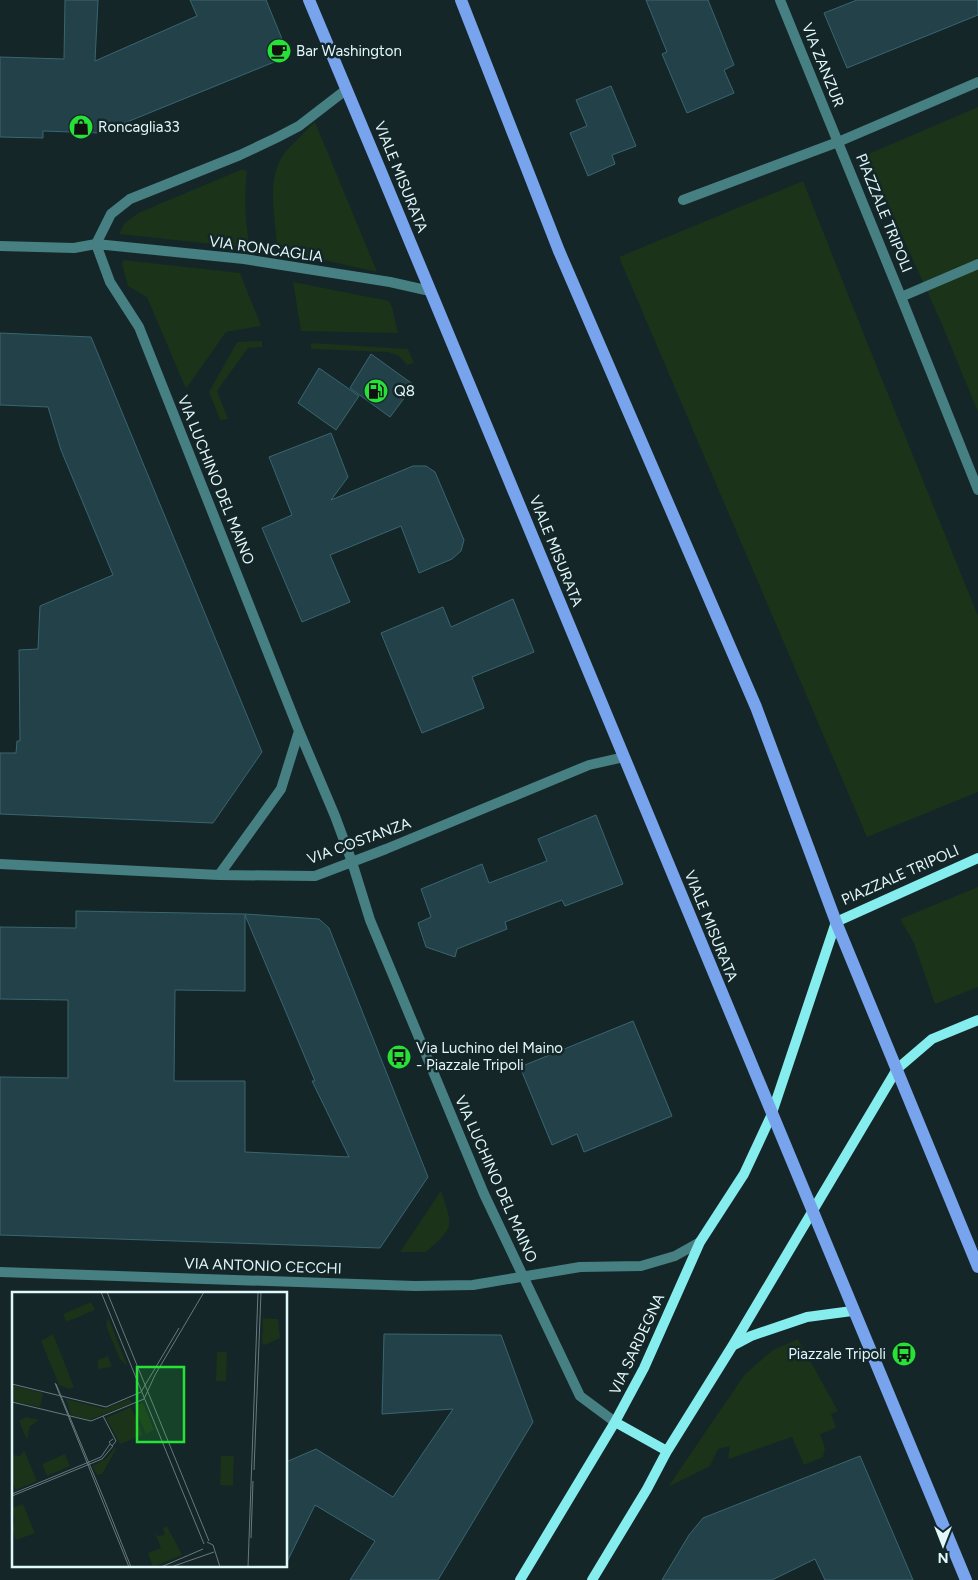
<svg xmlns="http://www.w3.org/2000/svg" width="978" height="1580" font-family="Figtree,sans-serif">
  <rect width="100%" height="100%" fill="#152629"/>
  <path fill="#1a3319" d="M978 107V412L941 322 866 155Z
    M315 122 377 272 280 250 277 245C275 215 265 175 287 150 296 140 306 131 315 122Z
    M243 169 247 172C244 198 245 222 250 248L119 234 124 224 138 213Z
    M803 181 869 347 978 616V792L867 837 619 257Z
    M123 260 240 273 261 326 226 332 186 389 147 297 128 286 122 264Z
    M293 282 389 301 392 307 398 333 301 331Z
    M262 341V347L248 348 217 391 228 419 220 420 209 392 237 342Z
    M311 343 408 349 414 363 407 365 399 356 388 352 311 349Z
    M978 887V987L935 1004 914 943 900 919Z
    M441 1191C453 1227 455 1226 426 1252H400Z
    M798 1339 838 1411 831 1414 836 1428 820 1434 825 1448 823 1457 804 1465 792 1437 728 1459 730 1446 718 1449 710 1466 668 1487 745 1374 773 1350Z"/>
  <path fill="#234148" stroke="#396671" fill-rule="evenodd" d="M65 0H98L95 61 197 16 190 0H266L289 56 100 133 43 131V138L0 137V57L64 59Z
    M646 0H708L734 65 724 70 734 93 687 113 662 54 667 52Z
    M857 0H978V15L847 68 824 13Z
    M611 86 636 146 612 155 615 164 588 176 570 133 587 126 576 100Z
    M0 333 91 337 262 752 213 823 0 814V753H16L17 741H20L19 650 38 649 40 606 113 575 61 450 48 407 0 405Z
    M371 354 414 385 390 417 350 388Z
    M319 368 359 396 336 430 298 403Z
    M331 433 348 477 331 500 413 466H426L435 472 464 540 461 551 452 559 419 573 401 526 330 555 350 602 302 622 262 528 292 515 269 457Z
    M513 599 534 652 472 677 484 708 422 733 381 633 443 607 451 627Z
    M596 815 623 884 565 906 562 900 505 922 507 929 457 949 455 957 426 947 418 923 431 917 421 889 482 864 489 883 547 861 538 839Z
    M76 911 245 914 319 919 329 928 428 1177 380 1248 0 1235V1077L68 1078V1000L0 999V927L76 928ZM245 915 315 1081H312L349 1157 245 1152V1081H174L175 990 245 991Z
    M633 1021 672 1116 584 1152 577 1134 552 1145 520 1067Z
    M384 1334 501 1335 533 1422 438 1580H350L375 1541 315 1505 286 1564V1462L316 1449 393 1497 453 1409 382 1414Z
    M860 1456 913 1580H825L815 1559 772 1580H662L689 1535 703 1518Z"/>
  <g fill="none" stroke-linecap="round" stroke-linejoin="round">
    <path stroke="#468082" stroke-width="10" d="M780 0 901 297 978 490
      M683 200 838 142 978 82
      M96 244 110 282 139 327 299 731 335 816 352 862 370 920 484 1194 580 1396 615 1422
      M96 244 111 214 130 199 240 155 276 138 299 126 347 89
      M0 246 74 248 96 244 244 259 390 282 430 291
      M901 297 978 264
      M0 864 219 875 315 876 386 849 589 765 624 757
      M219 875 281 789 299 731
      M0 1272 415 1286 473 1285 580 1267 641 1266 675 1256 700 1242"/>
    <path stroke="#85edee" stroke-width="10" d="M734 1345 751 1336 807 1317 852 1311
      M615 1422 667 1451
      M520 1580 615 1422 644 1368 700 1242 744 1174 771 1116 836 922 978 858
      M592 1580 647 1489 667 1451 733 1345 897 1069 932 1039 978 1020"/>
    <path stroke="#77a4ec" stroke-width="12" d="M309 0C530 526 744 1055 966 1580
      M461 0 559 251 756 707 836 922 978 1267"/>
  </g>
  <defs>
    <symbol id="cafe-disc" viewBox="-11 -11 22 22"><circle r="9.5" fill="#27e138" stroke="#152629"/><path d="M-5.5-4.5H6V0H3Q3 3.5 0 3.5H-2.5Q-5.5 3.5-5.5 0ZM3-3.2v2h1.7v-2ZM-6 4.5H4V6H-6Z" fill="#111"/></symbol>
    <symbol id="shop-disc" viewBox="-11 -11 22 22"><circle r="9.5" fill="#27e138" stroke="#152629"/><path d="M-5-2.5h2.3a2.7 3.5 0 0 1 5.4 0H5L5.5 6h-11ZM-1.5-2.5h3a1.5 2.3 0 0 0-3 0Z" fill="#111"/></symbol>
    <symbol id="fuel-disc" viewBox="-11 -11 22 22"><circle r="9.5" fill="#27e138" stroke="#152629"/><path d="M-5.5-6h7V0h2V4h1.3V-2.5L3-4.5l.8-.8L6-3V5H2.5V1h-1V6h-7ZM-4.2-4.7v3.2H.2V-4.7Z" fill="#111"/></symbol>
    <symbol id="bus-disc" viewBox="-11 -11 22 22"><circle r="9.5" fill="#27e138" stroke="#152629"/><path d="M-5-6H5V4H4V6H2V4H-2V6H-4V4H-5ZM-3.5-4V0h7V-4ZM-3.5 1.2v1.5H-2V1.2ZM2 1.2v1.5H3.5V1.2Z" fill="#111"/></symbol>
  </defs>
  <g fill-rule="evenodd">
    <use href="#cafe-disc" x="265" y="37" width="28" height="28"/>
    <use href="#shop-disc" x="67" y="113" width="28" height="28"/>
    <use href="#fuel-disc" x="362" y="377" width="28" height="28"/>
    <use href="#bus-disc" x="385" y="1043" width="28" height="28"/>
    <use href="#bus-disc" x="890" y="1340" width="28" height="28"/>
  </g>
  <g text-anchor="middle" stroke-width="5" stroke-linejoin="round" paint-order="stroke">
    <g font-size="15" fill="#e1f8fb" stroke="#152629" text-anchor="start">
      <text x="296" y="56">Bar Washington</text>
      <text x="98" y="132">Roncaglia33</text>
      <text x="394" y="396">Q8</text>
      <text x="416" y="1053">Via Luchino del Maino<tspan x="416" dy="17">- Piazzale Tripoli</tspan></text>
      <text x="886" y="1359" text-anchor="end">Piazzale Tripoli</text>
    </g>
    <g font-size="15" fill="#e1f8fb" stroke="#152629">
      <text transform="translate(823 65) rotate(68)" y="5">VIA ZANZUR</text>
      <text transform="translate(401 177) rotate(68)" y="5">VIALE MISURATA</text>
      <text transform="translate(884 213) rotate(68)" y="5">PIAZZALE TRIPOLI</text>
      <text transform="translate(266 249) rotate(8)" y="5">VIA RONCAGLIA</text>
      <text transform="translate(216 480) rotate(68)" y="5">VIA LUCHINO DEL MAINO</text>
      <text transform="translate(556 551) rotate(68)" y="5">VIALE MISURATA</text>
      <text transform="translate(359 841) rotate(-20)" y="5">VIA COSTANZA</text>
      <text transform="translate(900 875) rotate(-24)" y="5">PIAZZALE TRIPOLI</text>
      <text transform="translate(711 926) rotate(68)" y="5">VIALE MISURATA</text>
      <text transform="translate(496 1179) rotate(66)" y="5">VIA LUCHINO DEL MAINO</text>
      <text transform="translate(263 1266) rotate(2)" y="5">VIA ANTONIO CECCHI</text>
      <text transform="translate(637 1344) rotate(-65)" y="5">VIA SARDEGNA</text>
    </g>
  </g>
  <g transform="translate(12 1292)">
    <rect width="275" height="275" fill="#152629"/>
    <path d="M79 10 83 18 54 30 51 22ZM96 25 115 73H114L108 67 94 34ZM251 26 266 27 268 46 253 53 250 51ZM41 42 62 95 57 97 47 93 29 49ZM205 60H215L214 89H204ZM96 64 100 75 86 77V68ZM0 93 31 101 28 115 0 109ZM54 107 92 117 117 107 120 111 77 128 59 123ZM131 111 142 138 134 142 122 114ZM119 115 131 143 108 152 94 126ZM14 125 27 128 18 134 15 148 7 129ZM103 155 104 157 90 182 85 183 80 174 95 166ZM12 158 25 189 4 198 0 189V163L8 164ZM53 162 58 174 35 184 30 172ZM209 164H222L221 194 208 193ZM11 212 23 241 4 248 0 238 3 227 0 216ZM155 234 170 263 141 275 136 261 149 256 142 239 146 244 153 243 151 236Z" fill="#1a3319"/>
    <path fill="none" stroke="#677a7d" stroke-width="1" d="M89 0 192 252M95 0 197 249M43 91 117 275M0 92 94 115 129 100 167 36M44 92 94 212M0 110 79 129 132 107 143 83 192 0M91 124 104 149 100 154 97 150 101 147M242 178 249 0M0 202 89 165 98 152M0 204 90 167 101 154M94 212 119 275M239 246 241 189M195 250 201 253 208 275M149 275 191 257M159 275 202 260M236 275 246 0"/>
    <path fill="#27e138" fill-opacity="0.15" stroke="#27e138" stroke-width="2.5" d="M125 75H172V150H125Z"/>
    <rect width="275" height="275" fill="none" stroke="#e1f8fb" stroke-width="2.5"/>
  </g>
  <g transform="translate(943 1545) rotate(180)" stroke="#152629" stroke-width="4" paint-order="stroke">
  <path d="M0-4L9 19L0 12L-9 19Z" fill="#e1f8fb"/>
  <text y="-8" font-size="14" font-weight="bold" text-anchor="middle" fill="#e1f8fb">N</text>
  </g>
</svg>
